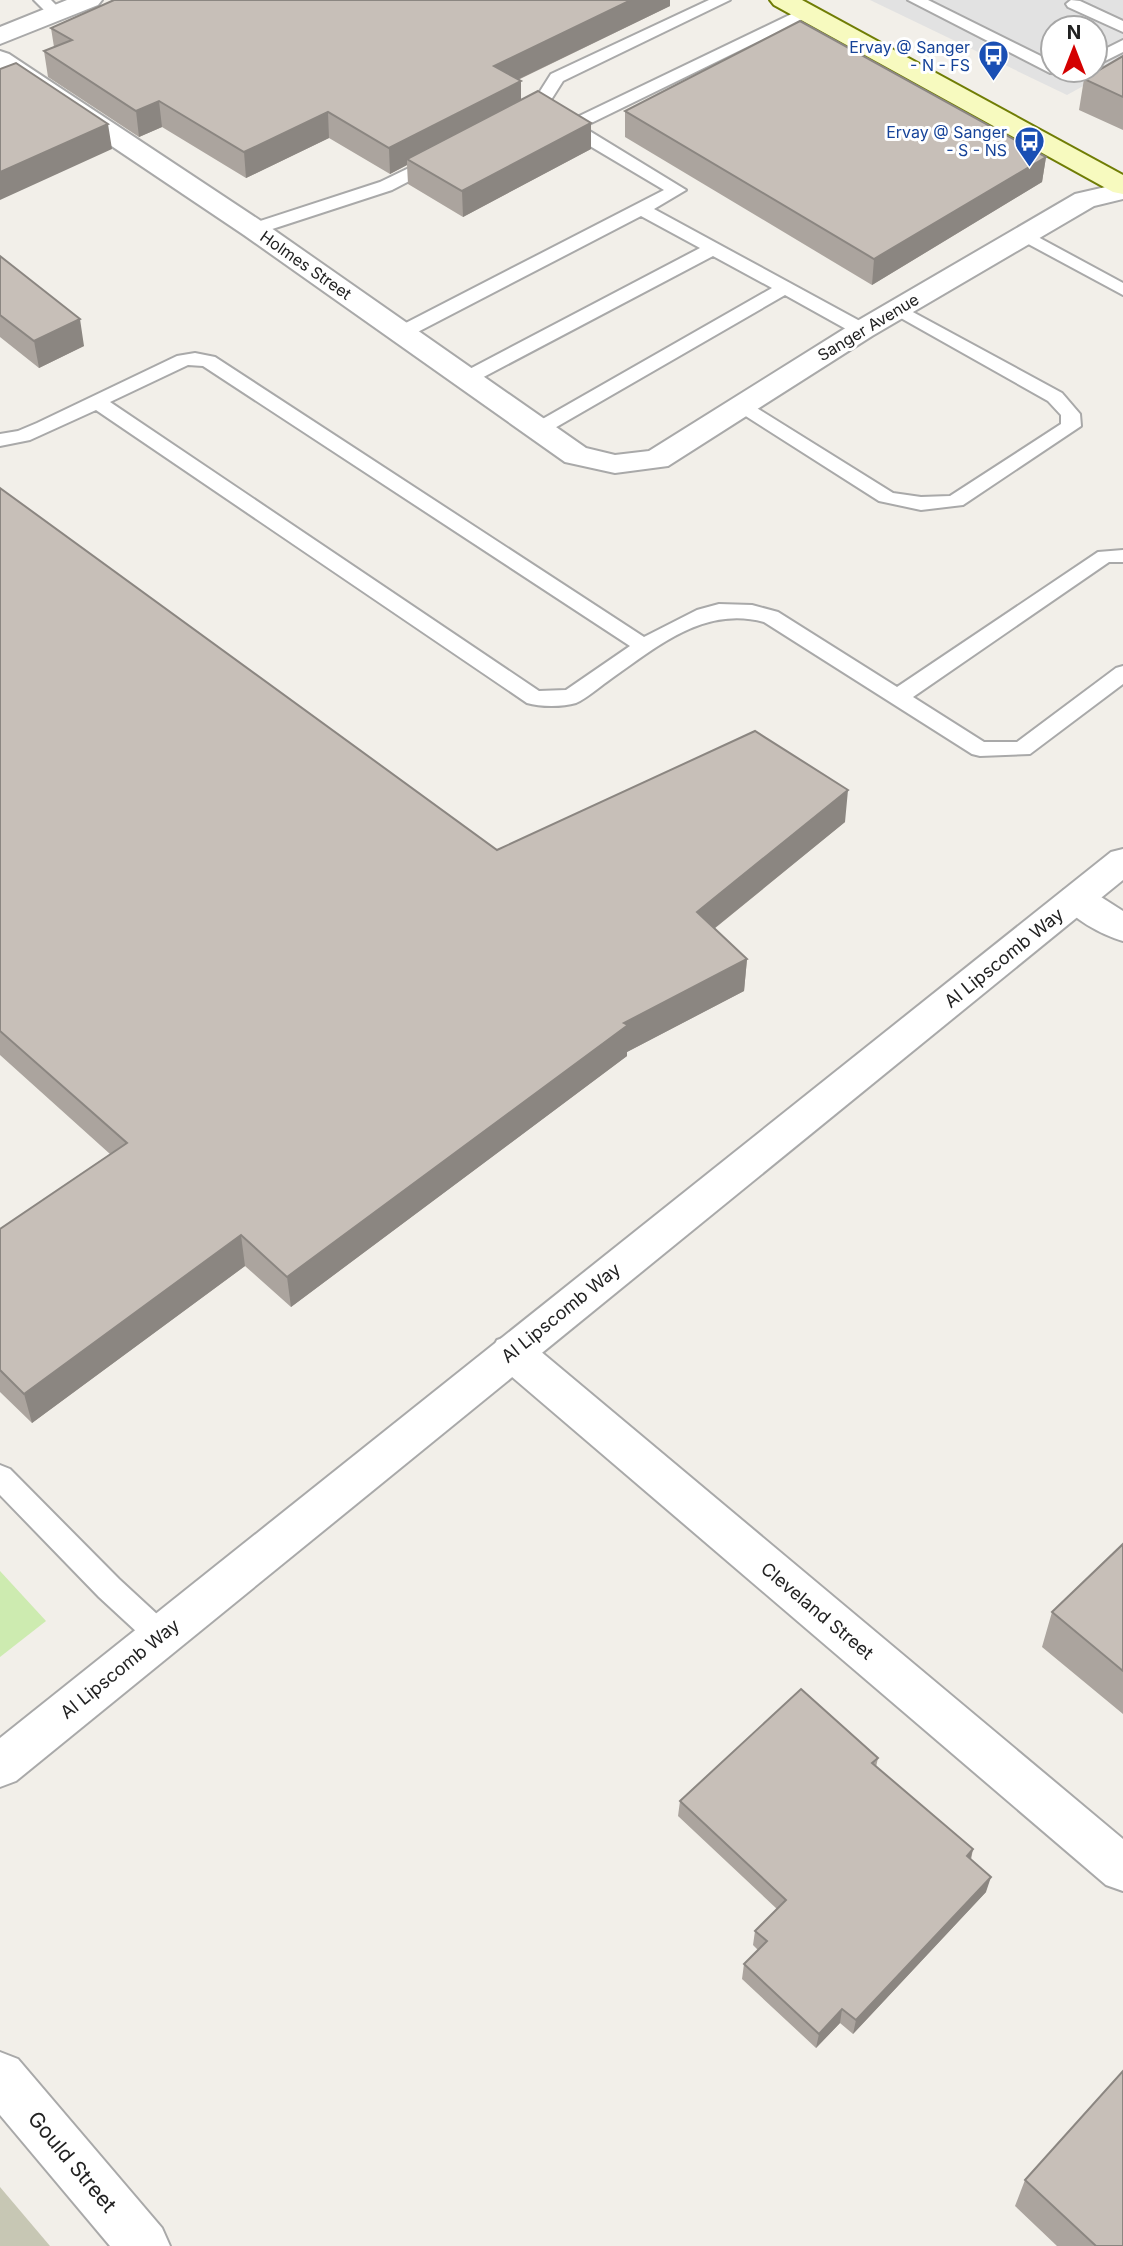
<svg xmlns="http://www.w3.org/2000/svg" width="1123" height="2246" font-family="Inter,sans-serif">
  <rect width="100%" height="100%" fill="#f2efe9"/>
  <path fill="#c7c7b4" d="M0 2187 50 2246H0Z"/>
  <path fill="#cdebb0" d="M0 1571 46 1621 0 1657Z"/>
  <path fill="#e2e2e2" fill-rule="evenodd" d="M870 0H1123V64L1067 95ZM1053 28H1095V70H1053Z"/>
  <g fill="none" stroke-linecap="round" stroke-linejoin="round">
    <defs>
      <path id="service" d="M34 0H51L64 13 62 16H50Z
        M709 0H730L563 81 544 111 521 121 513 116 532 104 551 74Z
        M908 0H928L1053 62V70H1088L1080 75 1050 73Z
        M1071 0 1080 1 1123 21V32L1068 7 1066 4Z
        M806 7 814 12 812 15 583 127 686 190 654 209 869 326 871 330 869 334H855L785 295 546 433H532L529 429 532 425 772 288 713 256 476 381H462L460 377 462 373 700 248 641 216 410 336H396L394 332 396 328 664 190 558 127 556 123 558 119 571 120Z
        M1123 40V52L1095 66V54Z
        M436 155 445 160 442 164 392 190 260 233 254 234 245 229 248 225 380 182Z
        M1025 230 1123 283V295L1019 239 1016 235Z
        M898 304 1062 393 1080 414 1081 426 963 505 921 510 879 501 730 406 740 400 747 402 893 493 921 497 950 496 1061 424V415L1048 401 892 313 889 309 892 305Z
        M195 353 215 357 644 637 697 610 719 604 752 605 778 612 897 687 1098 552 1123 550V562H1109L913 697 984 742H1017L1116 668 1123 666V684L1030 754 980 756 972 754 764 622C703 605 654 649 608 681 598 688 587 698 576 703 563 707 540 707 527 703L96 410 30 440 0 446V434L18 431 37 423 177 356ZM188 365 203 366 630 646 566 690 539 691 110 402Z
        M0 1465 10 1469 119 1579 171 1627 175 1636 171 1645 161 1649 151 1645 99 1597 0 1495Z"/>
      <path id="minor" d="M67 0H102L98 5 0 44V27Z
        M0 51 9 54 264 223 586 448 615 455 649 451 852 324 1075 194 1123 183V199L1094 206 872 336 668 466 615 473 565 462 244 235 0 71Z
        M1077 886 1090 890 1123 911V941C1102 935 1070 918 1059 899L1064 890Z
        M512 1335 527 1340 1123 1839V1891L1106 1885 497 1364 491 1352 497 1340Z
        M0 2052 18 2059 162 2228 170 2246H110L0 2115Z"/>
      <path id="tertiary" d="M1123 849V880L16 1781 0 1787V1738L1111 852Z"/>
      <path id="secondary" d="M770 0H802L1123 175V194L1113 192 774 5Z"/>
    </defs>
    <use href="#service" stroke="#a9a9a9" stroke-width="4"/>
    <use href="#minor" stroke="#a9a9a9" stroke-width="4"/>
    <use href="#tertiary" stroke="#a9a9a9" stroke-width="4"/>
    <use href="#secondary" stroke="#707d05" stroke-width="4"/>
    <use href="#service" fill="#fff" fill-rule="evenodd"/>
    <use href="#minor" fill="#fff" fill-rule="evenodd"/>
    <use href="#tertiary" fill="#fff" fill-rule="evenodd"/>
    <use href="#secondary" fill="#f7fabf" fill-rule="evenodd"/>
  </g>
  <path fill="#aba49e" d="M114 0H670V6L518 80 521 100 591 149 463 217 408 184 407 165 390 174 329 138 246 178 162 127 139 137 48 77 44 51 54 47 51 28Z
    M1123 56V130L1079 110 1084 79Z
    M625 111 1046 157 1042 182 872 285 625 137Z
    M0 256 84 346 39 368 0 337Z
    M0 488 497 850 845 822 714 929 747 959 744 991 627 1052V1056L291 1307 245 1266 32 1423 0 1392V1229L110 1154 0 1055Z
    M1123 1544V1714L1042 1647 1052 1612Z
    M878 1758 876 1767 973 1849 971 1860 986 1892 853 2034 840 2023 816 2048 742 1979 744 1964 758 1950 753 1945 755 1931 777 1909 678 1816 680 1801Z
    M1025 2180 1123 2246H1057L1015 2206Z"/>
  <path fill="#8b8681" d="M631 0H670V6L494 91V66Z
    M521 81V107L407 159V165L390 174 389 148Z
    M159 101 162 127 139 137 136 111Z
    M328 112 329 138 246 178 244 152Z
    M591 123V149L463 217 462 191Z
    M108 124 112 149 0 200V172Z
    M1046 157 1042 182 872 285 874 259Z
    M80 319 84 346 39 368 34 341Z
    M848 790 845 822 695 944 697 912Z
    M747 959 744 991 627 1052V1056L291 1307 287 1277 624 1023Z
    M241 1235 245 1266 32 1423 24 1394Z
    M973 1849 969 1864 967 1856Z
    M991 1877 986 1892 853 2034 856 2020Z
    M842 2009 840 2023 816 2048 819 2034Z"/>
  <path fill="#c7bfb8" stroke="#8b8681" stroke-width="2" d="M114 0H631L494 66 521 81 389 148 328 112 244 152 159 101 136 111 44 51 72 40 51 28Z
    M800 21 1046 157 874 259 625 111Z
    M1123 56V97L1084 79Z
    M16 63 108 124 0 172V69Z
    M538 91 591 123 462 191 407 159Z
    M0 256 80 319 34 341 0 315Z
    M0 488 497 850 755 731 848 790 697 912 747 959 624 1023 628 1025 287 1277 241 1235 24 1394 0 1370V1229L127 1143 0 1031Z
    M1123 1544V1671L1052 1612Z
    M801 1689 878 1758 872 1763 973 1849 967 1856 991 1877 856 2020 842 2009 819 2034 744 1964 767 1941 755 1931 786 1900 680 1801Z
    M1123 2071V2246H1096L1025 2180Z"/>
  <defs>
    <symbol id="bus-pin" viewBox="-11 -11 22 30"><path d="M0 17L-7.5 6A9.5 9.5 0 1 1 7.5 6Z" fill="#1a4fb4" stroke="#fff"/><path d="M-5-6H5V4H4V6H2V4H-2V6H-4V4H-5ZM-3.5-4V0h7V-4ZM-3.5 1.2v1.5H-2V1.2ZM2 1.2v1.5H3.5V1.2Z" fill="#fff"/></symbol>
  </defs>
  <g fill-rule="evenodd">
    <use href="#bus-pin" x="976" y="38" width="35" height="47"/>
    <use href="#bus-pin" x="1012" y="124" width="35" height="47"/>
  </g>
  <g text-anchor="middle" stroke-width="6" stroke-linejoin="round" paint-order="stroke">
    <g font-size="16" fill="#164399" stroke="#fff" text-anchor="end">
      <text x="970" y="53">Ervay @ Sanger<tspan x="970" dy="18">- N - FS</tspan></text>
      <text x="1007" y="138">Ervay @ Sanger<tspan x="1007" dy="18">- S - NS</tspan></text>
    </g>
    <g font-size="16" fill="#222" stroke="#fff">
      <text transform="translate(306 265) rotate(35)" y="6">Holmes Street</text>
      <text transform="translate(868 327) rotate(-31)" y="6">Sanger Avenue</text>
    </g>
    <g font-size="18" fill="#222" stroke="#fff">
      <text transform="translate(1004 958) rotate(-39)" y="6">Al Lipscomb Way</text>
      <text transform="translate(561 1313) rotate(-39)" y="6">Al Lipscomb Way</text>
      <text transform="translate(817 1611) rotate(40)" y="6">Cleveland Street</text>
      <text transform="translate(120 1669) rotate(-39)" y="6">Al Lipscomb Way</text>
    </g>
    <g font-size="21" fill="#222" stroke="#fff">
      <text transform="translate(72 2162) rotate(50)" y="7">Gould Street</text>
    </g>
  </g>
  <g transform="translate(1074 49)"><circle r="33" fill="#ffffff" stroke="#a7a7a7" stroke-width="2"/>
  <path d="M0-5L12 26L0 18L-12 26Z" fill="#d40000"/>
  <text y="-10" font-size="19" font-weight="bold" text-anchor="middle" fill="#222222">N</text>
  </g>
</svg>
